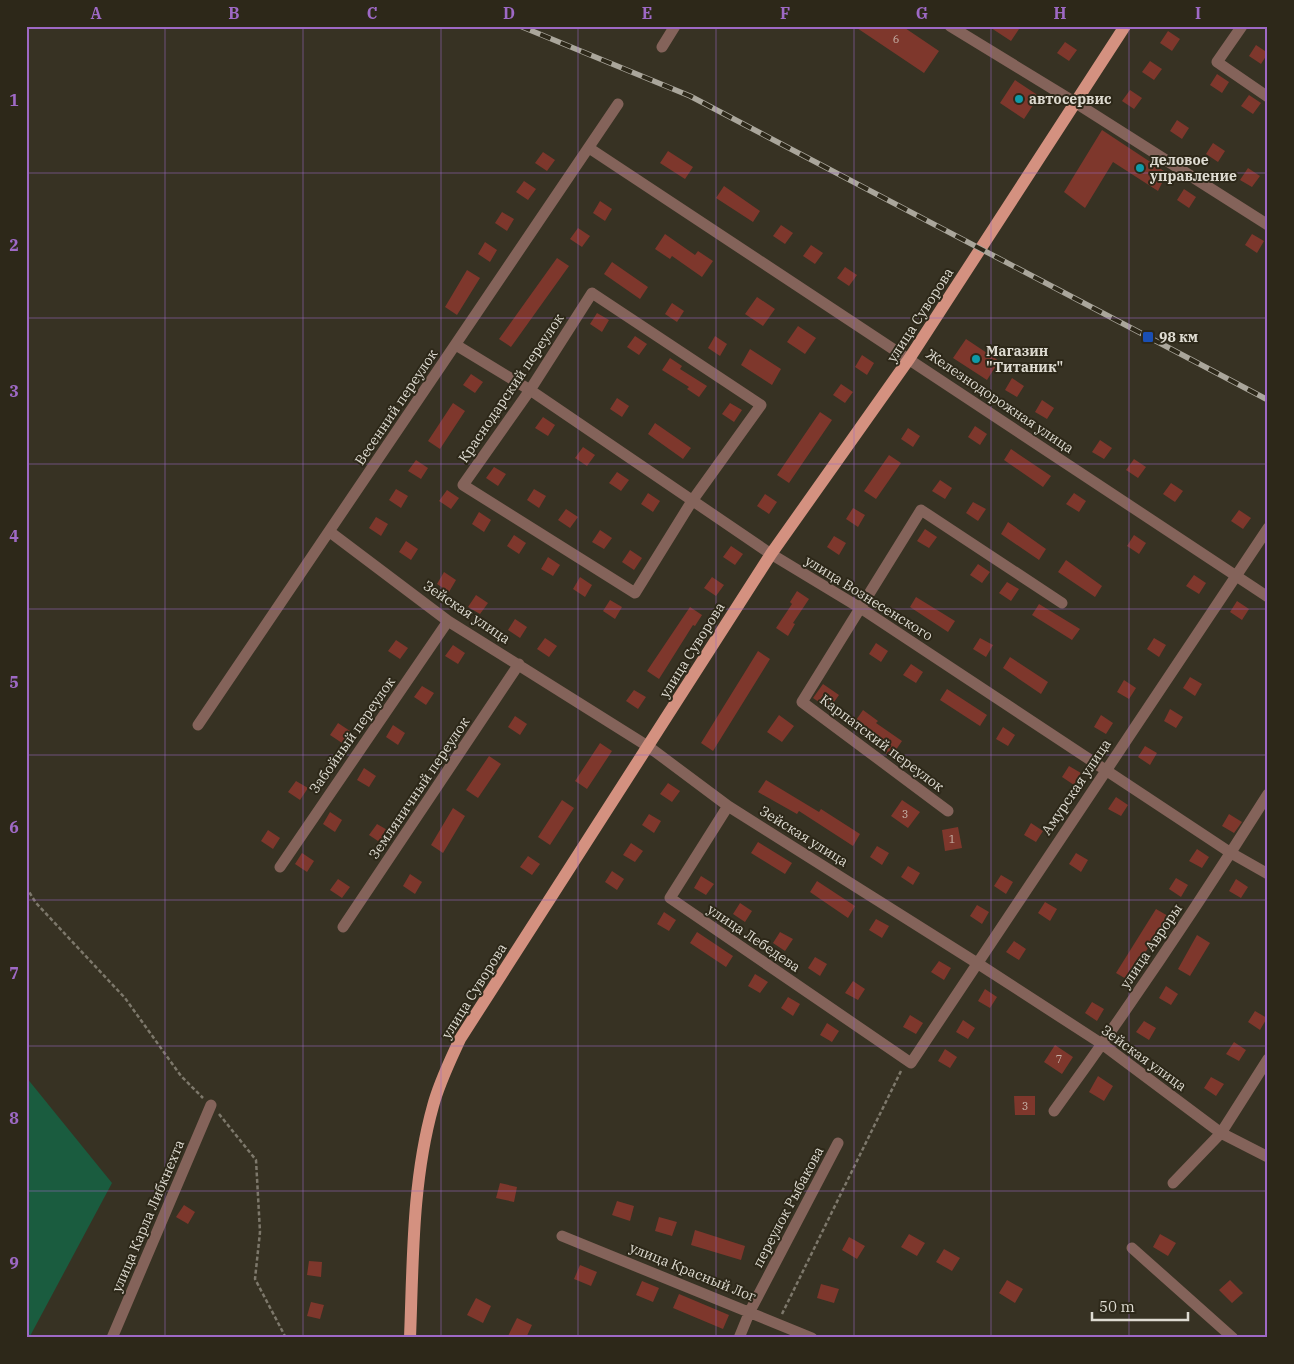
<svg xmlns="http://www.w3.org/2000/svg" width="1294" height="1364" font-family="'IBM Plex Serif',serif">
  <rect width="100%" height="100%" fill="#373223"/>
  <path fill="#1a5c3f" d="M26 1077 112 1183 29 1338H26Z"/>
  <path fill="#7e372c" d="M854 26H902L939 51 924 73Z
    M988 26H1021L1011 41Z
    M1168 31 1180 39 1172 51 1160 43Z
    M1065 42 1077 50 1069 61 1057 53Z
    M1256 45 1268 53 1261 64 1249 56Z
    M1150 61 1162 69 1154 80 1142 72Z
    M1217 74 1229 82 1222 93 1210 85Z
    M1015 80 1039 96 1024 119 1000 103Z
    M1130 90 1142 98 1134 109 1122 101Z
    M1249 95 1261 103 1253 114 1241 106Z
    M1177 120 1189 128 1182 139 1170 131Z
    M1102 130 1167 173 1158 191 1113 162 1085 208 1064 192Z
    M1213 143 1225 151 1218 162 1206 154Z
    M668 151 693 167 685 179 660 163Z
    M543 152 555 160 547 171 535 163Z
    M1248 168 1260 176 1252 187 1240 180Z
    M524 181 536 189 528 200 516 192Z
    M724 186 760 211 753 222 716 198Z
    M1184 189 1196 197 1189 208 1177 200Z
    M600 201 612 209 605 221 593 213Z
    M502 212 514 219 507 231 495 223Z
    M781 225 793 233 785 244 773 236Z
    M578 228 590 236 582 247 570 239Z
    M665 234 695 255 698 251 713 261 702 277 672 256 670 259 655 249Z
    M1252 234 1264 241 1257 253 1245 245Z
    M485 242 497 250 490 262 478 254Z
    M811 245 823 253 815 264 803 256Z
    M557 258 569 266 511 347 499 339Z
    M612 262 648 287 640 299 604 274Z
    M845 267 857 275 849 286 837 278Z
    M467 270 480 278 457 315 445 307Z
    M757 297 775 309 763 326 745 314Z
    M672 303 684 311 677 322 665 314Z
    M597 313 609 320 602 332 590 324Z
    M798 326 816 338 805 354 787 342Z
    M635 336 647 344 639 355 627 347Z
    M715 336 727 344 720 356 708 348Z
    M966 339 999 361 987 380 953 358Z
    M750 349 781 369 772 385 741 365Z
    M862 355 874 363 867 375 855 367Z
    M670 358 682 366 680 369 707 386 699 397 687 389 689 387 662 370Z
    M471 374 483 382 475 393 463 385Z
    M1012 378 1024 386 1017 397 1005 390Z
    M841 384 853 392 845 403 833 395Z
    M617 398 629 406 622 417 610 409Z
    M1042 400 1054 408 1047 419 1035 412Z
    M453 403 465 411 440 449 428 441Z
    M730 403 742 410 734 422 722 414Z
    M820 412 832 420 789 483 777 475Z
    M543 417 555 425 548 436 535 428Z
    M655 423 691 448 683 459 648 434Z
    M975 426 987 434 980 445 968 437Z
    M908 428 920 436 913 447 901 439Z
    M1100 440 1112 448 1104 459 1092 452Z
    M583 447 595 455 587 466 575 458Z
    M1011 449 1051 476 1043 487 1004 460Z
    M889 455 901 463 876 499 864 491Z
    M1134 459 1146 467 1138 478 1126 470Z
    M416 460 428 468 421 479 408 471Z
    M494 467 506 474 498 486 486 478Z
    M617 472 629 480 621 491 609 483Z
    M940 480 952 488 945 499 932 491Z
    M1171 483 1183 491 1175 502 1163 494Z
    M396 489 408 496 401 508 389 500Z
    M534 489 546 496 539 508 527 500Z
    M447 490 459 498 451 509 439 501Z
    M648 493 660 501 653 512 641 504Z
    M1074 493 1086 501 1079 512 1066 504Z
    M765 494 777 502 769 514 757 506Z
    M973 502 986 509 978 521 966 513Z
    M853 508 865 515 858 527 846 519Z
    M566 509 578 517 570 528 558 520Z
    M1239 510 1251 518 1243 529 1231 521Z
    M479 512 491 520 484 532 472 524Z
    M376 517 388 524 381 536 369 528Z
    M1008 522 1046 549 1039 560 1001 534Z
    M925 529 937 537 929 548 917 541Z
    M600 530 612 538 604 549 592 542Z
    M514 535 526 543 519 554 507 546Z
    M1134 535 1146 543 1139 554 1127 546Z
    M834 536 846 543 839 555 827 547Z
    M406 541 418 549 411 560 399 552Z
    M731 546 743 554 735 565 723 557Z
    M630 550 642 558 634 570 622 562Z
    M548 557 560 565 553 576 541 569Z
    M1066 560 1102 586 1095 597 1058 572Z
    M978 564 990 572 982 583 970 575Z
    M444 572 456 580 449 592 437 584Z
    M1194 575 1206 583 1199 594 1186 586Z
    M580 577 592 585 585 597 573 589Z
    M712 577 724 585 716 596 704 588Z
    M1007 582 1019 589 1011 601 999 593Z
    M797 591 809 599 793 623 795 624 788 636 776 628 792 604 790 602Z
    M476 595 488 603 480 614 468 607Z
    M916 597 955 621 948 632 910 607Z
    M610 600 622 607 615 619 603 611Z
    M1237 601 1249 609 1242 620 1230 612Z
    M1039 604 1080 629 1072 640 1032 615Z
    M690 607 702 615 695 626 693 625 659 679 647 671Z
    M515 619 527 627 520 638 508 630Z
    M545 638 557 646 549 657 537 649Z
    M980 638 993 645 986 657 973 649Z
    M1154 638 1166 645 1159 657 1147 649Z
    M396 640 408 648 400 659 388 651Z
    M876 643 888 651 881 662 869 654Z
    M453 645 465 653 458 664 445 656Z
    M758 651 770 659 713 751 701 743Z
    M1010 657 1048 682 1041 694 1003 668Z
    M911 664 923 672 916 683 903 675Z
    M1190 677 1202 684 1195 696 1183 688Z
    M1124 680 1136 688 1129 699 1117 692Z
    M823 684 839 695 829 709 813 698Z
    M422 686 434 693 426 705 414 697Z
    M947 689 987 715 980 726 940 700Z
    M634 690 646 697 638 709 626 701Z
    M1170 709 1183 717 1176 728 1164 721Z
    M863 710 878 721 876 723 902 741 891 757 875 745 878 740 854 723Z
    M779 715 794 726 782 742 767 732Z
    M1101 715 1113 723 1106 734 1094 727Z
    M515 716 527 724 520 735 508 727Z
    M338 723 350 731 342 743 330 735Z
    M393 725 405 733 398 745 386 737Z
    M1003 727 1015 735 1008 746 996 739Z
    M600 743 612 751 587 789 575 781Z
    M1145 746 1157 753 1150 765 1138 757Z
    M489 756 501 764 478 798 466 790Z
    M1069 766 1081 773 1074 785 1062 777Z
    M364 768 376 776 369 787 357 780Z
    M766 780 819 812 821 809 860 834 853 846 799 811 797 814 758 792Z
    M296 781 308 788 300 800 288 792Z
    M668 783 680 791 672 802 660 794Z
    M1116 797 1128 805 1121 816 1108 809Z
    M562 800 574 808 550 845 538 837Z
    M902 800 920 812 908 828 891 816Z
    M453 808 465 816 443 853 431 845Z
    M330 812 342 820 335 832 323 824Z
    M649 814 661 821 654 833 642 825Z
    M1229 814 1242 822 1234 833 1222 826Z
    M1031 823 1043 831 1036 842 1024 835Z
    M377 824 389 831 381 843 369 835Z
    M958 827 962 848 945 851 942 830Z
    M268 830 280 838 273 849 261 841Z
    M758 842 792 863 785 874 751 853Z
    M631 843 643 851 635 862 623 855Z
    M877 846 889 853 882 865 870 857Z
    M1197 849 1209 857 1202 868 1189 861Z
    M302 853 314 861 307 872 295 864Z
    M1076 853 1088 860 1081 872 1069 864Z
    M528 856 540 864 532 875 520 867Z
    M908 866 920 873 913 885 901 877Z
    M612 871 624 879 617 890 605 882Z
    M410 874 422 882 415 894 403 886Z
    M1001 875 1013 882 1006 894 994 886Z
    M701 876 714 884 706 895 694 888Z
    M1176 878 1188 885 1181 897 1169 889Z
    M338 879 350 887 342 898 330 890Z
    M1236 879 1248 887 1241 898 1229 891Z
    M817 881 855 906 848 918 810 892Z
    M1045 902 1057 909 1050 921 1038 913Z
    M740 903 752 911 745 922 733 914Z
    M977 905 989 912 982 924 970 916Z
    M1156 909 1168 916 1128 980 1116 973Z
    M664 912 676 920 669 931 657 924Z
    M876 919 889 926 882 938 869 930Z
    M697 932 733 956 726 967 690 943Z
    M780 932 793 939 785 951 773 943Z
    M1197 935 1210 943 1190 976 1178 969Z
    M1014 941 1026 949 1019 960 1006 952Z
    M815 957 827 964 820 976 808 968Z
    M939 961 951 968 944 980 931 972Z
    M755 974 768 982 760 993 748 986Z
    M853 981 865 989 858 1000 845 993Z
    M1166 986 1178 994 1171 1005 1159 998Z
    M985 989 997 997 990 1008 978 1001Z
    M788 997 800 1004 793 1016 781 1008Z
    M1092 1002 1104 1009 1097 1021 1085 1013Z
    M1255 1011 1267 1018 1260 1030 1248 1022Z
    M910 1015 923 1023 916 1034 903 1027Z
    M963 1020 975 1028 968 1039 956 1032Z
    M1144 1021 1156 1028 1149 1040 1136 1032Z
    M827 1023 839 1031 832 1042 820 1035Z
    M1234 1042 1246 1050 1239 1061 1226 1054Z
    M1055 1045 1073 1057 1062 1074 1044 1062Z
    M945 1049 957 1057 950 1068 938 1061Z
    M1098 1076 1113 1086 1104 1101 1089 1092Z
    M1211 1077 1224 1084 1216 1096 1204 1088Z
    M1014 1096H1035V1115H1015Z
    M500 1183 517 1187 514 1202 496 1198Z
    M617 1201 634 1206 630 1221 612 1215Z
    M184 1205 195 1212 188 1224 176 1217Z
    M659 1217 677 1222 672 1236 655 1231Z
    M695 1230 745 1246 741 1260 691 1245Z
    M909 1234 925 1243 917 1256 901 1247Z
    M1160 1234 1176 1243 1168 1256 1153 1247Z
    M849 1237 865 1246 857 1259 842 1250Z
    M944 1249 960 1258 952 1271 936 1262Z
    M309 1261 322 1262 321 1277 307 1275Z
    M580 1265 597 1272 591 1286 574 1279Z
    M1007 1280 1023 1289 1015 1303 999 1293Z
    M1230 1280 1243 1293 1232 1303 1219 1290Z
    M642 1281 659 1288 653 1302 636 1295Z
    M821 1284 839 1289 834 1303 817 1298Z
    M679 1294 729 1315 723 1329 673 1308Z
    M476 1298 491 1306 483 1323 467 1315Z
    M311 1302 324 1305 320 1319 307 1316Z
    M517 1318 532 1325 526 1338H507Z"/>
  <g fill="none" stroke-linecap="round" stroke-linejoin="round">
    <path stroke="#7d786b" stroke-width="2.5" stroke-dasharray="4 2.5" stroke-linecap="butt" d="M26 887 36 903 125 998 181 1076 203 1098
      M219 1114 256 1160 260 1232 255 1279 286 1338
      M782 1314 901 1071"/>
    <path stroke="#84635a" stroke-width="11" d="M950 26 1076 103 1268 225
      M1242 26 1217 62 1268 97
      M662 47 675 26
      M589 148 1268 597
      M592 293 761 405 692 501 635 593 463 485 530 390Z
      M456 345 530 390 771 554 862 609 1231 853 1268 874
      M330 532 448 621 649 747 728 806 977 963 1102 1044 1221 1133 1268 1157
      M198 725 618 104
      M728 806 670 898 911 1063 1268 528
      M948 811 802 702 921 510 1062 603
      M280 867 448 621
      M343 927 519 664
      M1054 1111C1129 1008 1200 902 1268 794
      M1173 1183 1221 1133 1268 1059
      M562 1236 812 1338
      M1132 1248 1233 1338
      M112 1338 211 1105
      M739 1338 750 1311 838 1143"/>
    <path stroke="#d49180" stroke-width="12" d="M410 1338C413 1261 412 1181 433 1106 439 1083 450 1061 460 1039L771 554 909 359 1125 26"/>
    <defs>
      <path id="rail" d="M520 26 690 96 1268 400"/>
    </defs>
    <use href="#rail" stroke="#aaa69b" stroke-width="5.5"/>
    <use href="#rail" stroke="#2d2819" stroke-width="4" stroke-dasharray="11" stroke-linecap="butt"/>
  </g>
  <path fill="none" stroke="#9e69c5" stroke-width="1" stroke-opacity="0.55" d="M165 26V1338M303 26V1338M441 26V1338M578 26V1338M716 26V1338M854 26V1338M991 26V1338M1129 26V1338M26 173H1268M26 318H1268M26 464H1268M26 609H1268M26 755H1268M26 900H1268M26 1046H1268M26 1191H1268"/>
  <g fill="#0f9aa8" stroke="#2d2819" stroke-width="2">
    <circle cx="1019" cy="99" r="5"/>
    <circle cx="1140" cy="168" r="5"/>
    <circle cx="976" cy="359" r="5"/>
  </g>
  <rect fill="#1a4fb4" stroke="#2d2819" stroke-width="2" x="1142" y="331" width="12" height="12" rx="2.5"/>
  <g text-anchor="middle" stroke-width="4" stroke-linejoin="round" paint-order="stroke">
    <g font-size="11" fill="#c6b2a8">
      <text x="896" y="43">6</text>
      <text x="905" y="818">3</text>
      <text x="952" y="843">1</text>
      <text x="1059" y="1063">7</text>
      <text x="1025" y="1110">3</text>
    </g>
    <g font-size="14" font-weight="bold" fill="#dedbd1" stroke="#2d2819" text-anchor="start">
      <text x="1029" y="104">автосервис</text>
      <text x="1150" y="165">деловое<tspan x="1150" dy="16">управление</tspan></text>
      <text x="1159" y="342">98 км</text>
      <text x="986" y="356">Магазин<tspan x="986" dy="16">"Титаник"</tspan></text>
    </g>
    <g font-size="14" fill="#dedbd1" stroke="#2d2819">
      <text transform="translate(920 315) rotate(-57)" y="5">улица Суворова</text>
      <text transform="translate(511 388) rotate(-56)" y="5">Краснодарский переулок</text>
      <text transform="translate(1000 401) rotate(34)" y="5">Железнодорожная улица</text>
      <text transform="translate(396 407) rotate(-56)" y="5">Весенний переулок</text>
      <text transform="translate(869 598) rotate(32)" y="5">улица Вознесенского</text>
      <text transform="translate(467 612) rotate(34)" y="5">Зейская улица</text>
      <text transform="translate(692 650) rotate(-58)" y="5">улица Суворова</text>
      <text transform="translate(352 735) rotate(-55)" y="5">Забойный переулок</text>
      <text transform="translate(882 743) rotate(37)" y="5">Карпатский переулок</text>
      <text transform="translate(1076 787) rotate(-56)" y="5">Амурская улица</text>
      <text transform="translate(419 788) rotate(-56)" y="5">Земляничный переулок</text>
      <text transform="translate(804 836) rotate(32)" y="5">Зейская улица</text>
      <text transform="translate(754 938) rotate(34)" y="5">улица Лебедева</text>
      <text transform="translate(1151 946) rotate(-56)" y="5">улица Авроры</text>
      <text transform="translate(474 991) rotate(-58)" y="5">улица Суворова</text>
      <text transform="translate(1144 1058) rotate(36)" y="5">Зейская улица</text>
      <text transform="translate(788 1207) rotate(-62)" y="5">переулок Рыбакова</text>
      <text transform="translate(148 1216) rotate(-67)" y="5">улица Карла Либкнехта</text>
      <text transform="translate(693 1272) rotate(22)" y="5">улица Красный Лог</text>
    </g>
  </g>
  <rect width="1294" height="1364" fill="none" stroke="#2d2819" stroke-width="55"/>
  <path d="M1092 1312v8h96v-8" fill="none" stroke="#dedbd1" stroke-width="2.5"/>
  <text x="1099" y="1312" font-size="15" fill="#dedbd1" stroke="#2d2819" stroke-width="4" paint-order="stroke">50 m</text>
  <rect x="28" y="28" width="1238" height="1308" fill="none" stroke="#9e69c5" stroke-width="2"/>
  <g font-size="16" text-anchor="middle" font-weight="bold" fill="#9e69c5">
    <text x="96" y="19">A</text>
    <text x="234" y="19">B</text>
    <text x="372" y="19">C</text>
    <text x="509" y="19">D</text>
    <text x="647" y="19">E</text>
    <text x="785" y="19">F</text>
    <text x="922" y="19">G</text>
    <text x="1060" y="19">H</text>
    <text x="1198" y="19">I</text>
    <text x="14" y="106">1</text>
    <text x="14" y="251">2</text>
    <text x="14" y="397">3</text>
    <text x="14" y="542">4</text>
    <text x="14" y="688">5</text>
    <text x="14" y="833">6</text>
    <text x="14" y="979">7</text>
    <text x="14" y="1124">8</text>
    <text x="14" y="1269">9</text>
  </g>
</svg>
